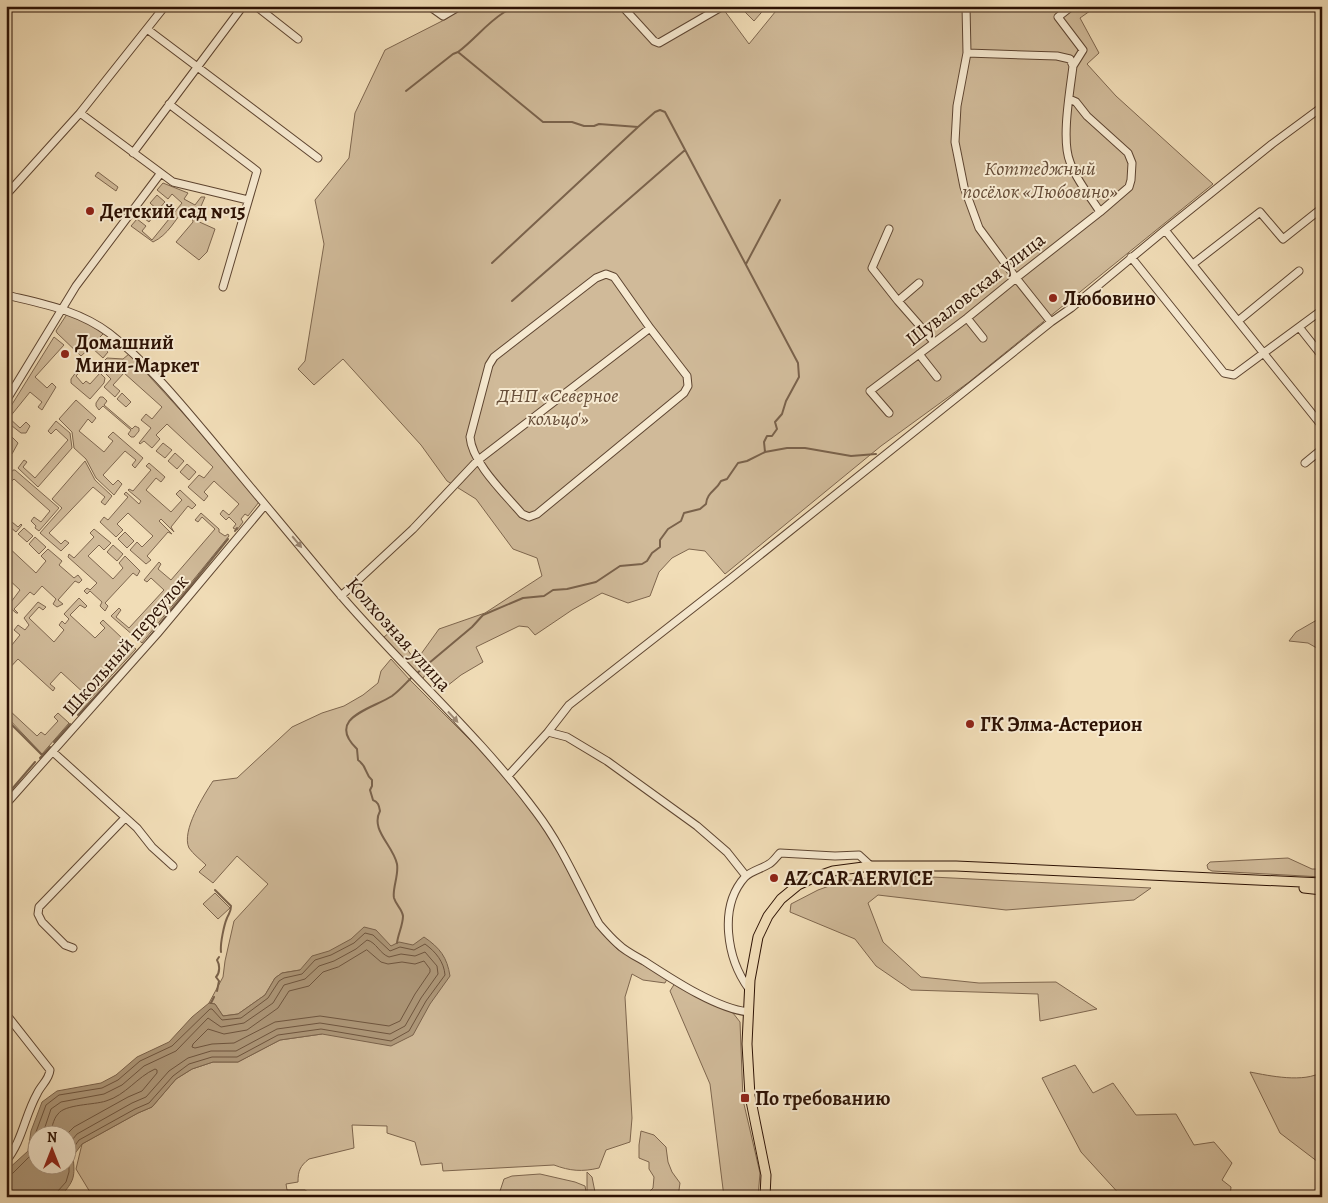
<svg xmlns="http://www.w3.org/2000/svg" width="1328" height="1203" font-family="Alegreya,serif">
  <rect width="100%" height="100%" fill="#f1ddb7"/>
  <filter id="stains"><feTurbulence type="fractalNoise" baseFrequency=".004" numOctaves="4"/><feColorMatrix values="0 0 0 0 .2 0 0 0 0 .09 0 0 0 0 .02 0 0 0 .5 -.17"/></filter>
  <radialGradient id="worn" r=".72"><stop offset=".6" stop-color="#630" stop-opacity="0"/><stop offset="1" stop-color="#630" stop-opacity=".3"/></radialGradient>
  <path fill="#d0ba99" stroke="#7e664e" d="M463 6H721L749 44 780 6H1097L1080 18 1099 53 1087 64 1116 96 1213 184 969 382 881 446 725 574 705 551 689 549 672 558 659 572 650 596 628 603 602 593 572 610 535 635 528 627 519 626 476 647 483 662 461 675 442 690 428 677 421 654 439 629 485 613 542 576 537 558 513 549 476 499 447 481 421 445 343 359 314 385 298 369 305 361 324 244 315 200 349 158 355 113 385 50 446 19Z
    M739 6H767L754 21Z
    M98 172 118 187 116 191 95 176Z
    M163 183 188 193 184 199 195 205 201 197H205L195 220 215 229 207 252 199 260 176 242 193 222 192 215 185 208C175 220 168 235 153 242L131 226 137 219 146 226 142 231 152 240 182 203 172 194 168 199 157 190Z
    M157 195 165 202 158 210 150 203Z
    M147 207 155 214 149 222 140 215Z
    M67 314 85 321 104 333 96 341 108 352 103 358 91 347 81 356 57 333 56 331Z
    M54 337 64 345 35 377 47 388 52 383 56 387 42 410 38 407 42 402 30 392 9 418 20 428 26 422 30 426 26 433H21L7 422 6 414Z
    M129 354 191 422 259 502 248 516 245 514 241 519 243 522 237 530 233 528 236 524 229 517 226 520 220 514 223 510 229 515 239 504 214 481 204 492 208 496 204 501 188 487 199 475 204 478 213 467 167 424 156 435 160 439 152 448 144 441 140 444 139 443 151 428 141 420 146 414 152 419 162 407 124 373 113 385 120 391 115 397 104 387 111 379 105 373 111 369 107 371 109 366 104 361 107 358 123 359Z
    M85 360 88 363 76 376 83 384 86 381 90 384 100 373 105 378 104 383 90 399 71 383V379Z
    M122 393 131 402 126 407 117 399Z
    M100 397H103L107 401 104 405 132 429 135 426 139 428V431L134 437H131L128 434 131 430 103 406 99 410 96 406V403Z
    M76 400 96 418 92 423 88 419 79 431 104 452 113 441 108 437 113 432 143 458 135 468 132 465 136 460 125 451 103 475 113 485 118 480 122 484 114 495 96 478 86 459 74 448 72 432 59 419Z
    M56 421 70 433 72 448 38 487 18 468 24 460 27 462 23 467 35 478 68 440 56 429 51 434 48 431Z
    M6 431 18 443 12 454 7 451 12 445 6 440Z
    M163 443 172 450 165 458 156 451Z
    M175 453 184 461 177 469 168 461Z
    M85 461 95 480 112 496 105 505 101 502 105 497 93 487 49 533 61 544 65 540 69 543 61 551 40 533 62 508 52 499Z
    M149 463 165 477 161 482 156 478 146 490 171 512 182 500 176 494 180 490 196 505 192 509 188 506 171 527 174 532 161 519 159 521 172 534 168 532 147 556 151 560 146 564 130 550 137 542 142 547 153 536 128 513 117 524 123 530 116 537 100 522 104 517 108 520 128 497 124 494 126 492 139 504 141 501 128 490 129 489 133 491 151 470 146 466Z
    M187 464 196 472 189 480 180 472Z
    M13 470H15L59 508 39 531 35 528 36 526 31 521 34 517 41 522 50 511 14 479 6 487V479Z
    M201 513 219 529V532L225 536 228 534 229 536 142 643 111 616 119 608 121 610 116 617 129 628 164 590 151 578 147 582 144 580 159 562 161 564 158 569 171 580 215 529 202 517 198 522 195 520Z
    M6 517 18 527 21 524 22 525 16 532 10 527 6 530Z
    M24 528 33 536 27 542 18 534Z
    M94 529 111 543 104 550 99 545 88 556 113 579 123 568 119 563 125 556 140 571 137 576 133 573 105 603 108 606 105 611 100 606 102 602 90 591 87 594 84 591 87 588 90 590 97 583 68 557 69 554 74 558 94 537 90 533Z
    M125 532 134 541 127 548 118 539Z
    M35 537 46 547 39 554 29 544Z
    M6 545 36 573 46 561 41 556 48 549 62 561 59 565 74 578 78 575 82 580 79 583 75 581 58 600 63 604 57 607 53 604 56 599 42 586 34 595 30 592 14 609 18 613H16L6 604V598L11 602 20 590 6 577Z
    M113 545 123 554 117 561 107 552Z
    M79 598 87 606 85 608 80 605 70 615 95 638 105 628 100 623 103 620 123 639V641L115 651 121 656 131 645 136 649 78 712H76L68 705 70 703 75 707 86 695 61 672 50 684 55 688 53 691 18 659 6 672V641L11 646 20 635 14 630 18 625 25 630 29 625 24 618 38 602 46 607 43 610 39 607 29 618 54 642 64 630 59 625 62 621 65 624 69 619 64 614Z
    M1322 617V651L1308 643 1289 641 1296 632Z
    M390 632 407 649 425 675 422 680 384 637Z
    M391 659 410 680 489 759 534 814 554 845 599 930 617 949 667 979 665 983 643 980 632 974 625 997 632 1118 630 1142 606 1150 599 1168C582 1172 570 1171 554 1165L443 1171 442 1163 421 1165 415 1142 387 1133V1126L352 1125 354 1148 309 1159C300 1166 298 1171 298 1182L286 1184 287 1190H305L315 1197H93L76 1169 82 1144 138 1113 152 1107 176 1079 192 1069 213 1062H238L280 1040 322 1034 300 970 282 973 275 978 265 995 238 1014 223 1016 215 1004 209 1003 223 977 225 961 234 921 268 884 237 856 213 883 199 872 206 865C201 860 193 854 189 848 181 831 204 795 213 781L237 778 292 727 322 713 344 706 363 695 378 683 381 671Z
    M6 701 12 707 9 710 37 736 41 732 45 735 58 721 54 717 58 713 69 723 42 754 6 716Z
    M1288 858 1312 869H1322V877L1212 871 1208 869 1207 865 1210 862Z
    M892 875 1151 888 1134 900 1006 910 878 895 868 903 883 942 921 977 979 983 1056 982 1097 1009 1040 1021 1038 994 911 990 876 966 855 939 790 912 791 904 818 890 843 881Z
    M215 893 230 908 218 919 203 904Z
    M675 983 733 1013 740 1022 743 1100 760 1173 758 1197H724L710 1084 670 991Z
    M1075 1065 1093 1093 1113 1083 1136 1115 1176 1114 1194 1145 1214 1142 1232 1163 1222 1180 1231 1187 1230 1197H1122L1081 1152 1042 1078Z
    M1250 1072C1270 1076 1304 1083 1322 1072V1165L1280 1133Z
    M641 1131 654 1135 666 1147 668 1162 672 1172 680 1183 678 1197H644L653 1188 654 1177 649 1169V1162L639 1158V1145Z
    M587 1172 592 1177 596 1197H588L587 1191Z
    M540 1174 575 1182 585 1186 587 1197H498L504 1179 512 1176Z"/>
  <path fill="#ae987a" stroke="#7a624b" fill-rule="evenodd" d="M364 927 376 930 391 946 399 942 413 945 424 937C440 948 447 957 450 976L430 1004 413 1035 391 1046 322 1034 280 1040 238 1062H213L192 1069 176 1079 152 1107 138 1113 82 1144 73 1156C75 1177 75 1180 60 1197H6V1171L28 1151 31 1131 42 1102 57 1091 101 1083 116 1075 137 1057 169 1042 192 1017 209 1003 215 1004 223 1016 238 1014 265 995 275 978 282 973 300 970 312 956 329 951 351 939ZM38 1136H68V1166H38Z"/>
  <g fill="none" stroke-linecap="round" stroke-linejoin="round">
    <path stroke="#6e553f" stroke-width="1" d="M367 950 381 962 388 964 402 962 415 964 424 961 430 969V972L415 994 400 1021 389 1026 320 1016 275 1022 234 1043 212 1044 195 1048 192 1047 193 1044 208 1029 224 1034 247 1030 278 1008 289 991 309 986 323 972 338 967Z
      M42 1136 51 1109 61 1102 104 1094 122 1085 144 1066 176 1051 208 1018 221 1027 244 1023 273 1003 284 985 305 979 319 966 334 961 356 949 367 940C376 942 380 954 389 957L401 954 415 956 425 952 437 966 438 974 421 998 405 1026 390 1034 320 1023 277 1029 236 1051H211L188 1058 169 1071 146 1097 132 1103 77 1134 68 1145
      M49 1136C52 1129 53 1119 58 1114 65 1104 94 1105 106 1101 126 1095 137 1077 155 1069L157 1070V1073L142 1091 128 1097 74 1127 65 1136
      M6 1175 12 1174 32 1154 36 1132 46 1105 59 1095 102 1088 118 1080 140 1061 172 1046 210 1009H212L222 1020 241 1018 268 998 279 981 284 978 302 974 315 960 331 955 354 943 365 933 373 935 390 951 400 947 414 950 425 944C436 952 444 962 445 975L426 1001 409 1031 391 1041 321 1029 278 1035 237 1057H212L189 1064 173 1076 149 1103 135 1109 79 1140 69 1154V1172L66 1182 57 1192 56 1197"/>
    <path stroke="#7a624b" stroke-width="2" d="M458 52C474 40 486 24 503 13 507 10 509 11 512 6
      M406 91 453 54 458 52 543 122H572L584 126H594L599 124 638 127
      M746 264 780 200
      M512 301 685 150
      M765 452 787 448H805L851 456 876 454
      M235 531 237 528
      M147 640 228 539
      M416 674 472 627 483 615 523 598 544 596 553 590 567 589 596 582 620 566 642 564 647 561 652 553 660 547V540L668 529 681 521 684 513 700 509 706 504C707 492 716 491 721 481L727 479 738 463 747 461 765 452 764 442 767 436H772L777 429 775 422 782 414 786 401 799 377 798 363 665 112 660 110 655 112 638 127 492 263
      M78 715 140 648
      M6 719 42 755
      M54 742 70 724
      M40 758 50 747
      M6 796 35 762
      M215 890 231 906C231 912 229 913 227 918 224 925 220 944 221 952
      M397 943C398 934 403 925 403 916 402 909 396 905 394 898 392 889 399 875 397 864 393 845 370 830 380 811 379 805 378 802 373 800L370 790 372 786V780C364 773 368 767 358 760L357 749C325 718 372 709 392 696 399 691 406 683 412 677
      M217 991 219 981 216 977C220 973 220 965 217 960L219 957
      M211 1003 214 997"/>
    <defs>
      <path id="minor" d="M256 6 298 39
        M429 6 443 16 460 6
        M622 6 654 41 659 43 723 6
        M966 6 967 53 957 106 955 142 964 187 979 228 1016 278 1051 322
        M1072 6 1058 17 1083 50 1073 66
        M147 29 318 158
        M967 53 1057 56 1070 59 1073 66C1070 91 1061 140 1070 162 1076 180 1090 196 1100 212
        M169 104 257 171 223 287
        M80 113 173 182 248 200
        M133 153 243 6
        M6 195 80 113 165 6
        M889 229 872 268 898 301 934 342
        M1165 230 1322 426
        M1131 257 1224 373 1234 375 1322 310
        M1193 264 1260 212 1283 239 1322 208
        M606 274 614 277 650 328 687 376 688 386 684 393 537 514 529 517 522 514C505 494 472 463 470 437L489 365 494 357 596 278Z
        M6 295C43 304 78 310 109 333 147 362 182 405 213 442 253 490 292 537 332 585 397 663 476 731 536 812 562 846 579 887 599 924 605 931 611 938 618 944 625 951 635 956 644 961 672 979 715 1008 748 1012
        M898 301 919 283
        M967 318 983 338
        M1238 321 1299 271
        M1299 327 1322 356
        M919 354 937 377
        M6 401 76 286 160 174
        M889 413 870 391 967 318 1016 278 1100 212 1129 187 1131 180 1132 163 1128 153 1087 116 1076 102 1069 99
        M1305 463 1322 449
        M341 596 413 529 477 461 650 328
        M548 732 567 737 607 761 697 826 727 852 746 876
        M53 752 137 828 152 847 173 866
        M508 776 548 732 569 705 730 579 1051 322 1071 308 1165 230 1272 144 1322 107
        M6 804 157 634 265 505
        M73 948 65 945 42 922 38 914 39 907 125 818
        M749 989C727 959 718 907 745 877 751 871 761 869 769 864 773 862 776 857 780 853L835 856 859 855 871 866
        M6 1014 50 1070C49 1080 41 1085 37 1094 25 1115 22 1142 6 1161"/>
      <path id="major" d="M1304 888 1322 890
        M765 1197 766 1175 750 1096 747 1044 750 980 758 937 768 916 781 899 798 885 813 878 833 871 871 866H956L1322 883"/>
    </defs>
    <use href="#minor" stroke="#5e4531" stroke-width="9"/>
    <use href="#major" stroke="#2d1204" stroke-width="11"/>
    <use href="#minor" stroke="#f6e9d0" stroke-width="7"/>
    <use href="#major" stroke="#f1ddb7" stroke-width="9"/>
  </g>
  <defs><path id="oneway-solid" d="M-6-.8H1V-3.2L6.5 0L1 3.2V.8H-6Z" transform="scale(1.25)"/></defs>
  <g fill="#9c8874">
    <use href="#oneway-solid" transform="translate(297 542) rotate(50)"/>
    <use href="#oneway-solid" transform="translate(453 717) rotate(47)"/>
  </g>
  <g fill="#8f2418" stroke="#f6e9d0" stroke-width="2">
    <circle cx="90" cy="211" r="5"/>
    <circle cx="1053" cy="298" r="5"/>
    <circle cx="65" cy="354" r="5"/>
    <circle cx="970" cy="724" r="5"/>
    <circle cx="774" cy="878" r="5"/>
    <rect x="740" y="1093" width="10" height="10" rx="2.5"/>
  </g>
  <g text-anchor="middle" stroke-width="4" stroke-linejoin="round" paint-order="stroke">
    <g font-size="20" font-style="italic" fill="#664d38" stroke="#f6e9d0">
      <text x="1040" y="175">Коттеджный<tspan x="1040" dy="23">посёлок «Любовино»</tspan></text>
      <text x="558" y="402">ДНП «Северное<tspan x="558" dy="23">кольцо'»</tspan></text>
    </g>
    <g font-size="20" font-weight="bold" fill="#2d1204" stroke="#f6e9d0" text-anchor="start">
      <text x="100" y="218">Детский сад №15</text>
      <text x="1063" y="305">Любовино</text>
      <text x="75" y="349">Домашний<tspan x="75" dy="23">Мини-Маркет</tspan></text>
      <text x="980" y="731">ГК Элма-Астерион</text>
      <text x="784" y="885">AZ CAR AERVICE</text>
      <text x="755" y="1105">По требованию</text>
    </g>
    <g font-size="20" fill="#2d1204" stroke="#f6e9d0">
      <text transform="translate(975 289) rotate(-38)" y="7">Шуваловская улица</text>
      <text transform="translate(399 634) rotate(48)" y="7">Колхозная улица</text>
      <text transform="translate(125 645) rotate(-49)" y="7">Школьный переулок</text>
    </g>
  </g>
  <rect width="1328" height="1203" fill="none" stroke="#f1ddb7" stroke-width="25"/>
  <rect x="8" y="8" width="1313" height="1188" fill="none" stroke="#2d1204" stroke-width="2.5"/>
  <rect x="12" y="12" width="1303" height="1178" fill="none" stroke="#2d1204"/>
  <g transform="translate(52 1150)"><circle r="24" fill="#f6e9d0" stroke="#a6937e"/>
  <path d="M0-4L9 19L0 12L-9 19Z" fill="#8f2418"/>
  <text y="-8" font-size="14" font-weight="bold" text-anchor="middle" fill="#2d1204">N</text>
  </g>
  <rect width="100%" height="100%" filter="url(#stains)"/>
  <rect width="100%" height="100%" fill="url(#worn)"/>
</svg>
